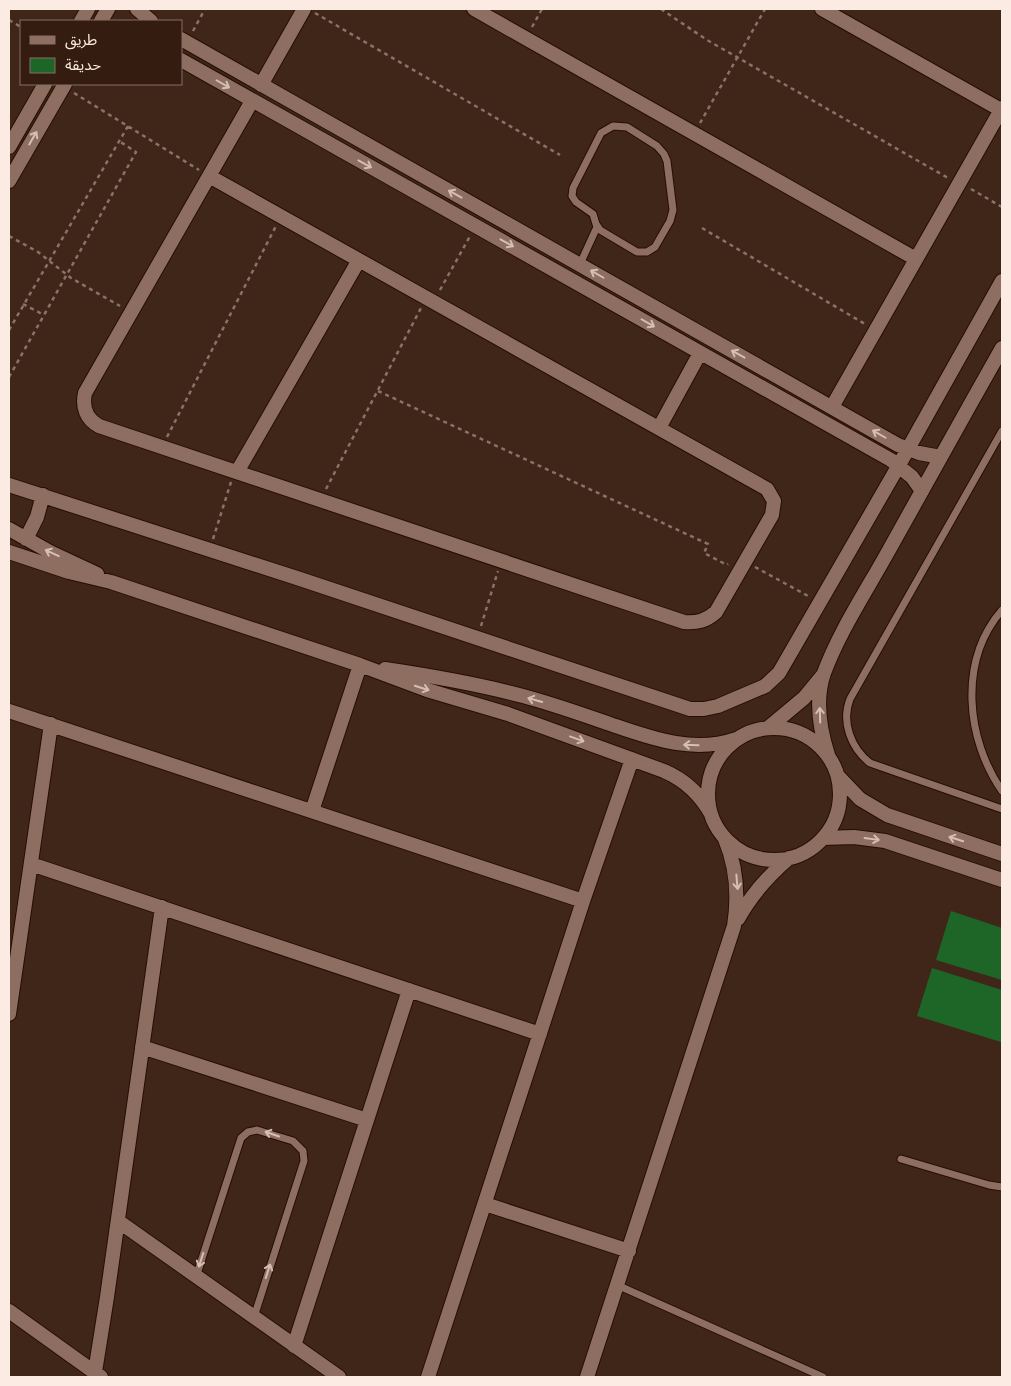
<svg xmlns="http://www.w3.org/2000/svg" width="1011" height="1386" font-family="Literata,'Noto Sans Arabic',serif">
  <rect width="100%" height="100%" fill="#402619"/>
  <path fill="#1d6627" d="M951 911 1002 928V980L936 960Z
    M932 968 1002 990 1001 1042 917 1016Z"/>
  <g fill="none" stroke-linecap="round" stroke-linejoin="round">
    <defs>
      <path id="service" d="M613 126 627 127 657 146 664 154 667 161 673 210 670 221 655 247 647 252H637L600 230 596 224 593 214 576 202 572 196 573 188 601 133Z
        M580 264 597 227
        M1002 431 850 699C841 722 851 748 870 763L1002 809
        M1002 610C958 661 966 739 1002 791
        M901 1159 989 1185 1002 1187
        M196 1277 241 1138 248 1132 257 1130 293 1141 303 1151 304 1161 254 1317
        M617 1285 823 1377"/>
      <path id="minor" d="M137 9 151 21
        M474 9 916 259
        M822 9 1001 110
        M81 21 88 9
        M101 21 108 9
        M181 39 898 445 919 453 941 457
        M181 60 891 460 912 477 922 491
        M261 85 304 9
        M9 147 45 84
        M209 176 767 489 774 501 772 515 716 612C706 621 697 623 684 622L99 426C86 419 82 407 85 393L252 101
        M9 181 65 84
        M832 407 1002 108
        M659 428 700 353
        M237 472 359 260
        M9 485 300 579 690 709H704L718 706 765 686 779 673 899 465 1002 281
        M9 529 50 552 97 574
        M26 539 37 517 43 495
        M9 552 69 572 111 582 360 665 427 690 508 714 664 771C685 780 700 794 711 814
        M385 669C432 676 478 684 523 696 553 704 581 714 610 724 651 738 693 754 736 739
        M9 711 583 901
        M768 728 804 698 823 675
        M708 794a66 66 0 1 1 132 0a66 66 0 1 1-132 0Z
        M828 755C820 730 815 699 824 673 840 630 867 590 889 550 927 482 964 415 1002 348
        M838 776 860 799 887 815 1002 854
        M312 811 360 665
        M823 838 854 837 885 841 1002 880
        M31 864 540 1034
        M738 919C751 895 768 876 789 858
        M9 1014 51 724
        M142 1047 367 1120
        M485 1204 629 1251
        M118 1221 339 1377
        M9 1311 101 1377
        M294 1346 409 990
        M95 1372 107 1297 162 907
        M428 1377 583 901 632 759
        M587 1377 734 926C739 895 737 868 725 839"/>
    </defs>
    <use href="#service" stroke="#260e04" stroke-width="9"/>
    <use href="#minor" stroke="#260e04" stroke-width="16"/>
    <path stroke="#897267" stroke-width="2.5" stroke-dasharray="4 4" stroke-linecap="butt" d="M661 9 707 40 948 178
      M1001 9H1002
      M315 13 560 155
      M9 20 21 27
      M532 27 542 9
      M193 31 205 9
      M74 93 199 170
      M700 123 765 9
      M971 189 1002 207
      M702 228 865 324
      M9 236 38 252 71 278 120 306
      M440 290 470 236
      M23 304 44 315
      M9 330 128 126
      M9 377 136 152 119 141
      M378 391 708 544 704 553 727 565 728 564
      M167 437 276 226
      M326 489 421 308
      M213 539 231 482
      M755 567 810 597
      M481 626 498 571"/>
    <use href="#service" stroke="#8d6e60" stroke-width="7"/>
    <use href="#minor" stroke="#8d6e60" stroke-width="14"/>
  </g>
  <defs><path id="oneway-shaft" d="M-6 0H5M1.5-3L5.5 0L1.5 3" fill="none" stroke-width="1.6" stroke-linecap="round" stroke-linejoin="round" transform="scale(1.25)"/></defs>
  <g stroke="#d5bfb4">
    <use href="#oneway-shaft" transform="translate(223 84) rotate(30)"/>
    <use href="#oneway-shaft" transform="translate(33 138) rotate(-60)"/>
    <use href="#oneway-shaft" transform="translate(365 164) rotate(29)"/>
    <use href="#oneway-shaft" transform="translate(455 194) rotate(-151)"/>
    <use href="#oneway-shaft" transform="translate(507 243) rotate(29)"/>
    <use href="#oneway-shaft" transform="translate(597 274) rotate(-150)"/>
    <use href="#oneway-shaft" transform="translate(648 323) rotate(30)"/>
    <use href="#oneway-shaft" transform="translate(738 354) rotate(-151)"/>
    <use href="#oneway-shaft" transform="translate(879 434) rotate(-150)"/>
    <use href="#oneway-shaft" transform="translate(52 553) rotate(-155)"/>
    <use href="#oneway-shaft" transform="translate(422 688) rotate(18)"/>
    <use href="#oneway-shaft" transform="translate(535 700) rotate(-164)"/>
    <use href="#oneway-shaft" transform="translate(820 715) rotate(-92)"/>
    <use href="#oneway-shaft" transform="translate(577 739) rotate(20)"/>
    <use href="#oneway-shaft" transform="translate(691 745) rotate(-178)"/>
    <use href="#oneway-shaft" transform="translate(872 839) rotate(8)"/>
    <use href="#oneway-shaft" transform="translate(956 839) rotate(-162)"/>
    <use href="#oneway-shaft" transform="translate(737 882) rotate(85)"/>
    <use href="#oneway-shaft" transform="translate(272 1134) rotate(-161)"/>
    <use href="#oneway-shaft" transform="translate(201 1260) rotate(108)"/>
    <use href="#oneway-shaft" transform="translate(268 1271) rotate(-72)"/>
  </g>
  <rect width="1011" height="1386" fill="none" stroke="#fcebe2" stroke-width="20"/>
  <rect x="20" y="20" width="162" height="65" fill="#351c10" stroke="#856f64"/>
  <rect x="30" y="36" width="25" height="8" fill="#8d6e60" stroke="#856f64"/>
  <text x="65" y="45" font-size="15" fill="#fcebe2">طريق</text>
  <rect x="30" y="58" width="25" height="15" fill="#1d6627" stroke="#856f64"/>
  <text x="65" y="70" font-size="15" fill="#fcebe2">حديقة</text>
</svg>
